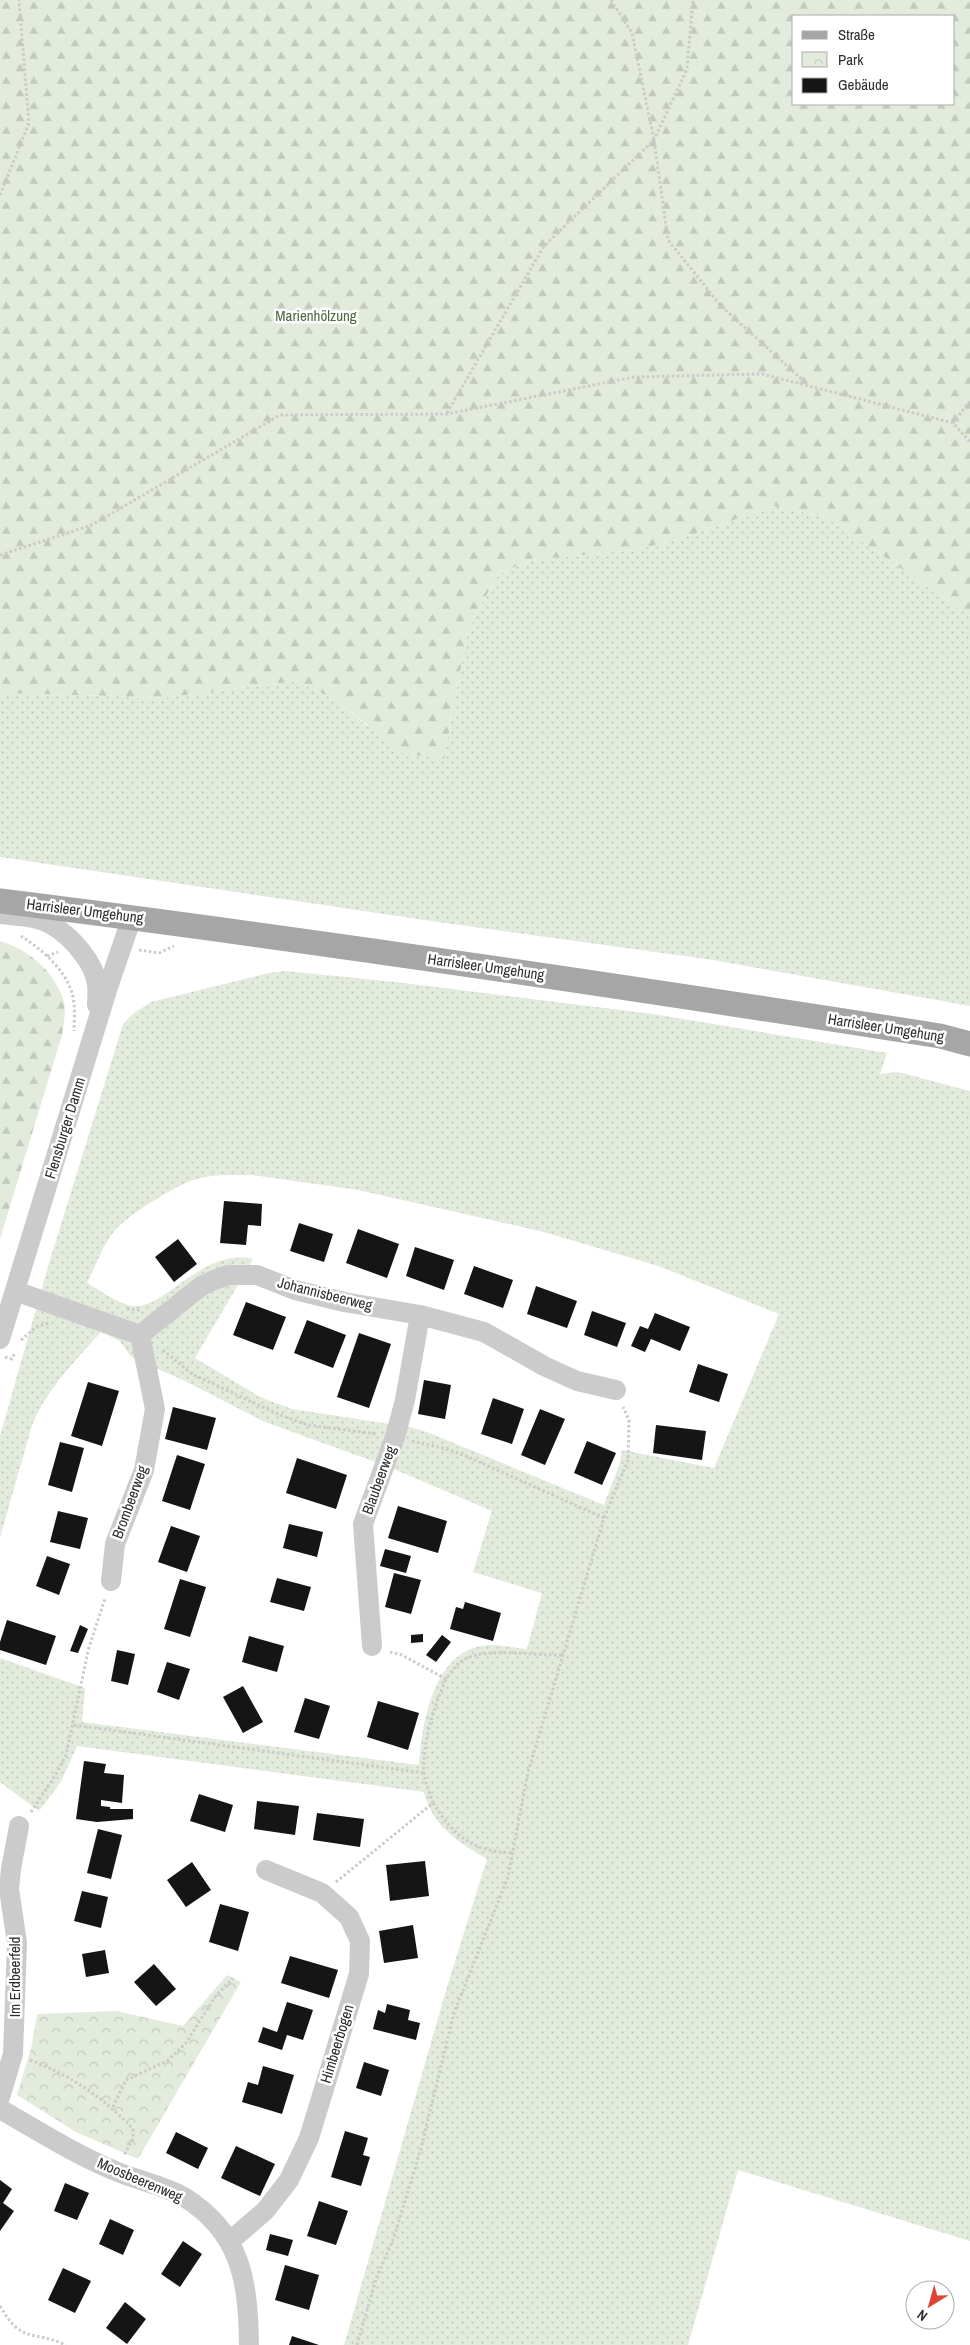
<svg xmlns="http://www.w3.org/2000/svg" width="970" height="2345" font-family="'Archivo Narrow',sans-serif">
  <defs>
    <pattern id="grass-dots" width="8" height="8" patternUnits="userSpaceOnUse" patternTransform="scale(1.25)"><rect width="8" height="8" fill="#e2ebdc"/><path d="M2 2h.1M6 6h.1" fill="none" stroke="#c2cabd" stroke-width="1.8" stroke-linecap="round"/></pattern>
    <pattern id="forest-firs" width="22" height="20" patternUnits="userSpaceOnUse" patternTransform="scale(1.25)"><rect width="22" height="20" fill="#e2ebdc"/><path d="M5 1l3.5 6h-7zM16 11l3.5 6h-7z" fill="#c2cabd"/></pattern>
    <pattern id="park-crowns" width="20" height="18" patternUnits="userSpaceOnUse" patternTransform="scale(1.25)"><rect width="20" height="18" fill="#e2ebdc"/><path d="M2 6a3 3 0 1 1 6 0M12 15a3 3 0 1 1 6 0" fill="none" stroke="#c2cabd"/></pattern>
  </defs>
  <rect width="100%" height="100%" fill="#fff"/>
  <path fill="url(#grass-dots)" fill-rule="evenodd" d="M774 506 826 517 970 616V1006L713 960 438 922 0 857V693L117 696 154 699 296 681 336 700 366 725 444 759 466 639 476 613 499 574 531 560 635 550 682 538Z
    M285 971 396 982 653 1014 887 1053 880 1074 898 1072 970 1091V2241L738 2170 688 2345H344L447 1987 487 1859C459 1843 432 1826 424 1792L77 1746 61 1782 39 1811 0 1782V1658L85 1688 82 1722 419 1765C422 1726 432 1655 481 1646 494 1643 513 1648 527 1649L542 1593 473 1572 492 1511 389 1467 265 1422 185 1381 131 1357 120 1341 101 1332C75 1361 47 1389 32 1425L0 1538V1436L50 1260 123 1024 134 1013 151 1002 269 973ZM231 1175H253L358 1190 544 1232 658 1266 779 1314 714 1468 622 1450 620 1463 604 1505 427 1432 409 1427 292 1409 260 1397 195 1358 253 1259C199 1247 162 1316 128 1305 114 1301 100 1290 87 1283 95 1267 102 1248 112 1234 124 1217 173 1187 193 1180 205 1176 218 1175 231 1175Z"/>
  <path fill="url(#forest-firs)" fill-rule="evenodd" d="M0 0H970V616L826 517 774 506 682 538 635 550 531 560 499 574 476 613 466 639 444 759 402 753 336 700 296 681 154 699 117 696 0 693ZM794 16H954V104H794Z
    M0 941C28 950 51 968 62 996 67 1008 64 1023 62 1035L0 1239Z"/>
  <path fill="url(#park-crowns)" d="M227 1975 241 1982 138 2159 76 2132 17 2095 32 2045 37 2014 117 2011 183 2026Z"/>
  <path fill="#151515" d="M224 1201 262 1204 261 1226 248 1225 246 1245 220 1243Z
    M299 1223 333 1234 324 1262 290 1251Z
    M358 1229 399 1244 387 1278 346 1263Z
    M178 1239 197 1264 174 1282 155 1257Z
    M415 1247 454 1260 444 1290 406 1276Z
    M474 1266 513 1280 503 1308 464 1294Z
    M536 1286 577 1301 567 1328 527 1314Z
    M246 1302 286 1317 273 1350 233 1335Z
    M592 1311 626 1323 617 1347 584 1335Z
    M655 1313 690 1327 680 1351 651 1339 645 1352 631 1346 640 1326 648 1329Z
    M307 1320 346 1335 333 1368 294 1353Z
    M359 1333 391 1344 369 1408 337 1397Z
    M698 1364 728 1374 719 1402 689 1392Z
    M424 1380 451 1385 445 1419 418 1414Z
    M88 1382 119 1391 102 1446 71 1436Z
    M493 1398 524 1409 512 1444 481 1434Z
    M173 1407 216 1418 207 1450 165 1439Z
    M540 1409 565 1419 545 1465 521 1455Z
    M656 1425 706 1431 702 1460 653 1453Z
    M587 1441 616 1453 602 1485 574 1473Z
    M60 1442 84 1448 72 1492 48 1485Z
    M177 1455 205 1464 190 1510 162 1501Z
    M297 1458 347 1475 336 1509 286 1493Z
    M398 1506 447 1521 438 1553 388 1538Z
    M58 1511 88 1518 80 1549 50 1542Z
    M289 1524 323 1532 317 1557 283 1548Z
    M171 1526 200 1536 187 1572 158 1562Z
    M385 1549 411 1556 406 1573 380 1566Z
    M47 1556 70 1564 59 1595 36 1586Z
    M394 1573 421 1580 411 1614 385 1607Z
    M277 1578 311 1587 304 1611 270 1602Z
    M180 1579 206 1587 190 1637 164 1629Z
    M465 1602 501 1613 493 1641 450 1629 456 1607 463 1609Z
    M7 1620 56 1636 46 1665 0 1650V1642Z
    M80 1625 88 1629 78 1653 70 1651Z
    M423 1634V1642L411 1643V1635Z
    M442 1635 451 1642 436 1662 426 1655Z
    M249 1636 284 1646 277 1672 242 1662Z
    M117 1650 135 1654 128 1685 111 1681Z
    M167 1662 190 1669 179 1700 157 1692Z
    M243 1686 263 1722 243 1733 223 1697Z
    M305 1698 330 1706 319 1739 294 1732Z
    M378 1701 419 1713 408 1750 367 1737Z
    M84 1761 106 1764 104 1773 124 1775 122 1803 101 1800V1806L110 1807V1809H133V1819L97 1822 76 1819Z
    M199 1794 233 1805 225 1832 190 1821Z
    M257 1801 299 1806 295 1835 254 1829Z
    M317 1813 364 1819 360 1847 313 1840Z
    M98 1829 122 1835 111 1879 87 1873Z
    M425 1861 429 1896 390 1901 386 1865Z
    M192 1862 211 1890 186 1907 167 1880Z
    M82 1891 108 1897 101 1928 74 1921Z
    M220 1904 249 1912 238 1951 209 1942Z
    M413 1925 418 1958 384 1963 379 1931Z
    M105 1950 109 1973 86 1977 82 1954Z
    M290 1956 338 1970 329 1998 281 1983Z
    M154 1964 176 1989 156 2006 134 1982Z
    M287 2002 313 2010 303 2040 287 2035 282 2050 258 2042 263 2027 277 2032Z
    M387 2004 410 2010 408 2020 420 2023 416 2040 373 2029 378 2010 385 2013Z
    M364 2062 389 2070 381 2096 356 2088Z
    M263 2066 294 2075 282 2114 242 2102 248 2082 258 2085Z
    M345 2131 368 2138 363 2155 370 2157 361 2186 331 2177Z
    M176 2132 208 2148 198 2169 166 2153Z
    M236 2146 275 2164 260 2196 221 2178Z
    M0 2180 12 2189 3 2203 14 2211 0 2231Z
    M65 2183 89 2193 77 2220 54 2211Z
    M319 2201 348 2211 336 2245 307 2236Z
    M110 2219 134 2230 123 2255 99 2244Z
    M270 2234 293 2240 288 2256 266 2250Z
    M183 2241 202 2254 180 2287 161 2274Z
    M285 2265 319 2275 309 2310 275 2300Z
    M63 2268 91 2281 75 2313 48 2300Z
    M125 2302 146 2319 127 2344 106 2328Z
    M292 2336 319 2345H289Z"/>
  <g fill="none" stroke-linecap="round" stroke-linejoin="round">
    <path stroke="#cbcbcb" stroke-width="3" stroke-dasharray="2.5 2.5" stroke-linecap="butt" d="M611 0 632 33 654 140 668 240 721 306 807 384
      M0 195 29 123 19 0
      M447 413 544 246 654 140 687 69 693 0
      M953 423 970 401
      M0 555 92 525 280 415 447 414 634 377 762 374 953 423 970 442
      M21 936C44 951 71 974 74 1003 75 1012 74 1022 74 1031
      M139 950 159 953 174 946
      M47 956 58 952
      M127 1309 141 1310
      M21 1340 36 1327 49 1323
      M163 1350 192 1374 280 1415 308 1425 377 1434
      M5 1357 12 1359 15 1352
      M412 1441 447 1449 466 1456 604 1518
      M390 1652 402 1655 446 1679C452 1671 457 1663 465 1659 488 1647 536 1656 563 1655
      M74 1725 424 1773
      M433 1803C454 1836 472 1851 512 1853
      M31 1812 56 1774 66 1755 89 1647 105 1599
      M336 1882 433 1803C430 1793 425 1783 424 1773 422 1742 434 1707 446 1679
      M30 2060C70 2075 104 2098 133 2129V2139L124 2155
      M113 2107 126 2080 167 2061 186 2043 215 1997 233 1978
      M0 2306C23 2345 30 2329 66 2345
      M357 2345 376 2279 394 2237 420 2152 454 2013 508 1877 528 1772 604 1518 628 1460 629 1420 623 1407"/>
    <path stroke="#cbcbcb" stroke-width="20" d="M0 914C17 916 37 916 52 925 72 937 95 963 97 985 98 992 97 998 97 1005
      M15 1291 140 1335 200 1287 214 1280 228 1275H257L295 1290 344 1302 420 1315 484 1332 544 1366 577 1381 616 1390
      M0 1339 108 987 132 917
      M111 1581 115 1544 144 1470 155 1409 140 1335
      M372 1646 363 1524 395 1437 405 1400 420 1315
      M0 2097 13 2054 17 1943 9 1889 11 1869 19 1826
      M0 2109C38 2131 73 2153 113 2170 135 2180 164 2185 184 2197 242 2233 248 2282 249 2345
      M230 2241 265 2211 289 2180 309 2138 359 1974 360 1941 349 1917 322 1893 266 1870"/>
    <path stroke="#a6a6a6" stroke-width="25" d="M0 901C314 940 627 987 940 1036L970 1044"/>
  </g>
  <g text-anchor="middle" stroke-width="5" stroke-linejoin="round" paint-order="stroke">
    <g font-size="15" fill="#4a683d" stroke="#fff">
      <text x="316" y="321">Marienhölzung</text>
    </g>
    <g font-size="15" fill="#2e2e2e" stroke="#fff">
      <text transform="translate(85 911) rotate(7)" y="5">Harrisleer Umgehung</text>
      <text transform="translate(486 967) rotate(8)" y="5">Harrisleer Umgehung</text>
      <text transform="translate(886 1028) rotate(9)" y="5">Harrisleer Umgehung</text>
      <text transform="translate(65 1128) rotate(-73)" y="5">Flensburger Damm</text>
      <text transform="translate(325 1294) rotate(14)" y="5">Johannisbeerweg</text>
      <text transform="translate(379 1480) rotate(-70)" y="5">Blaubeerweg</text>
      <text transform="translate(130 1502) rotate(-70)" y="5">Brombeerweg</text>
      <text transform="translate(15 1977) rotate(-90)" y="5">Im Erdbeerfeld</text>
      <text transform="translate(337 2044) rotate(-73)" y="5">Himbeerbogen</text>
      <text transform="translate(140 2180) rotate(23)" y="5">Moosbeerenweg</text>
    </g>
  </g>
  <rect x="792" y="15" width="162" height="90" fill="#ffffff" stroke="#ababab"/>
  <rect x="802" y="31" width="25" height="8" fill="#a6a6a6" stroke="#ababab"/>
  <text x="838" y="40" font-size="15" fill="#2e2e2e">Straße</text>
  <rect x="802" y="52" width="25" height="15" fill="url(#park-crowns)" stroke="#ababab"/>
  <text x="838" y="65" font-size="15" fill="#2e2e2e">Park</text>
  <rect x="802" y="78" width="25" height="15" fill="#151515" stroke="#ababab"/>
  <text x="838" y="90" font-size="15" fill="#2e2e2e">Gebäude</text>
  <g transform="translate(930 2305) rotate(217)"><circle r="24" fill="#ffffff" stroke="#ababab"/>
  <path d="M0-4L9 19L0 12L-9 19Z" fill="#e04335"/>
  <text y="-8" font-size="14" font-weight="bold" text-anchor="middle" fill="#2e2e2e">N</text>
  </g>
</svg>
